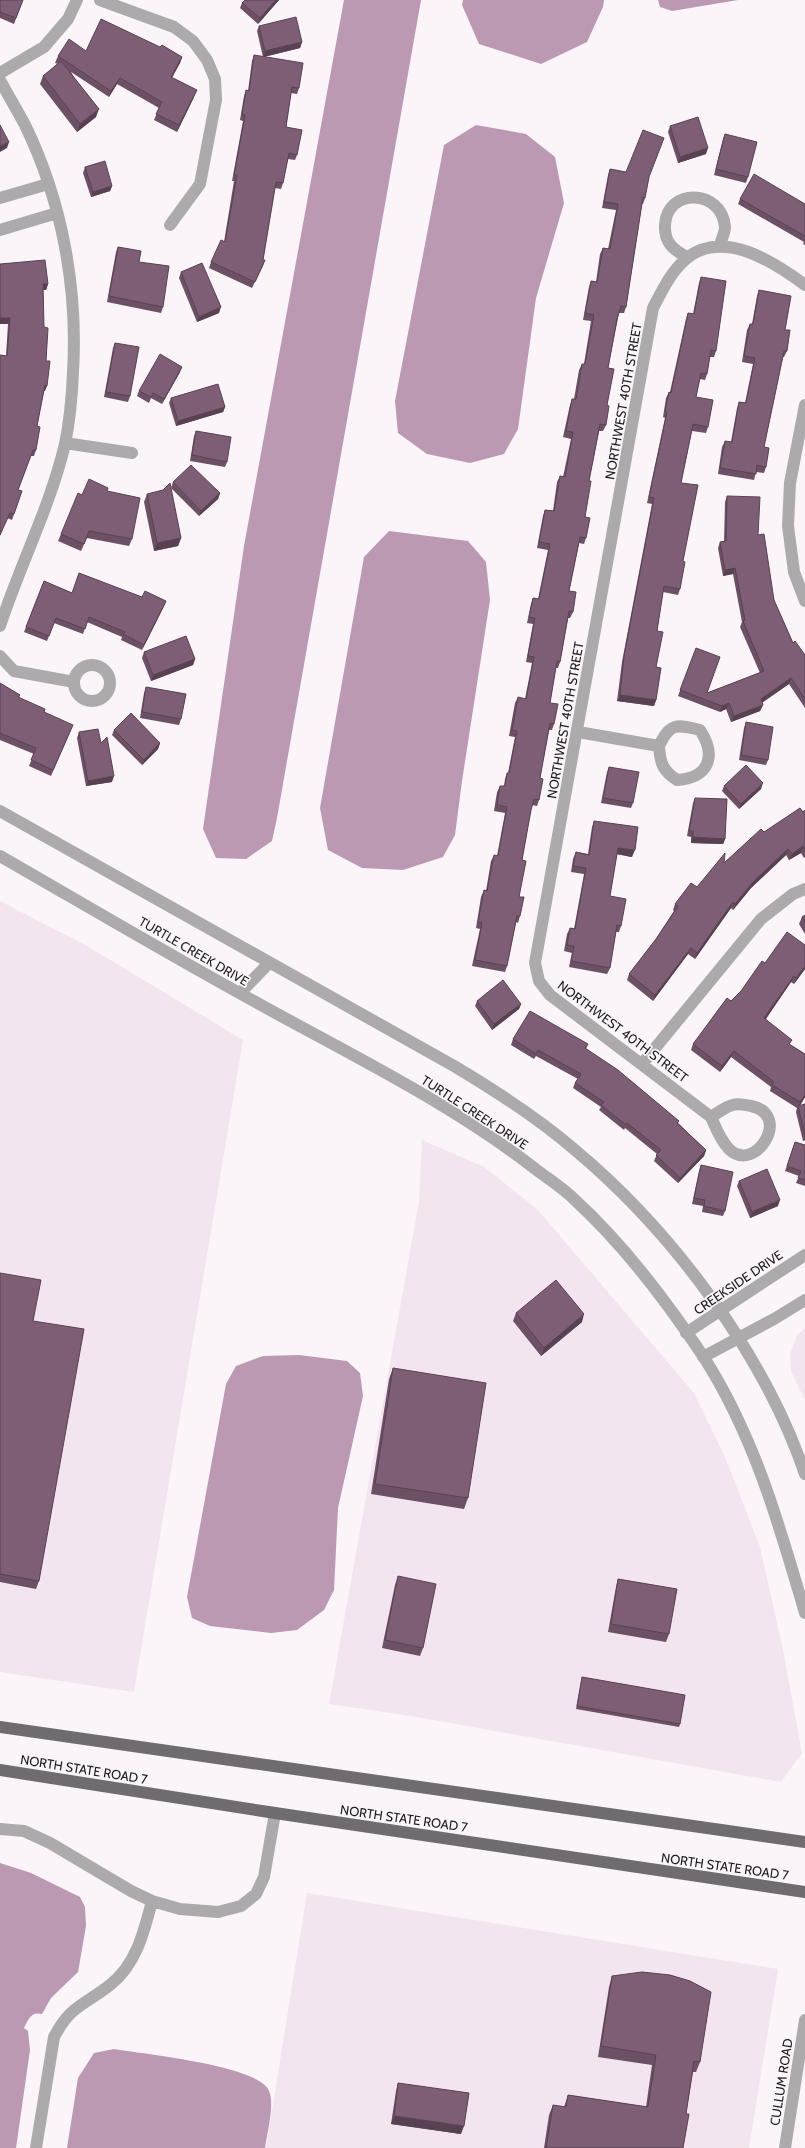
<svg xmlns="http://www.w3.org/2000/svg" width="805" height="2148" font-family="Cabin,sans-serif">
  <rect width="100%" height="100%" fill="#fbf4f9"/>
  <path fill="#f3e5ef" d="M0 901 87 946 243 1040 134 1692 0 1672Z
    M422 1140 484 1167 537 1209 694 1393 725 1457 760 1547 783 1650 802 1753 781 1782 411 1716 329 1704 419 1202Z
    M805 1328V1400L791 1371 790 1354 797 1335Z
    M307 1893 778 1969 749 2148H266Z"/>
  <path fill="#bc99b2" d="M344 0H421L277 818 272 841 246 859 216 858 203 829 244 546Z
    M463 0H604L603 7 587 42 541 64 479 44 462 5Z
    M658 0H738L672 11 660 7Z
    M476 125 526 134 555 157 564 203 536 298 518 429 504 454 470 463 427 454 398 433 395 401 444 145Z
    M389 531 468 541 486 562 490 600 462 781 455 835 443 857 403 870 362 868 328 850 320 808 364 557Z
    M299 1355 347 1361 360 1373 363 1396 338 1508 334 1590 324 1610 297 1630 271 1633 210 1626 192 1618 187 1597 226 1384 236 1366 263 1356Z
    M0 1863 31 1873 80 1897 85 1907 86 1926 78 1972 51 1998 42 2014C31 2011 28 2020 24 2028L28 2031 30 2050 16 2148H0Z
    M114 2049C142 2054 259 2065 269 2091 275 2104 267 2133 265 2148H67L78 2078 94 2053Z"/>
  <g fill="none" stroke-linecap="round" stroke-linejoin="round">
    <path stroke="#adaaac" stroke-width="12" d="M100 0 174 27 193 41 207 60 215 79 216 100 200 184 170 225
      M0 73 44 47 68 19 77 0
      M0 80C8 95 17 110 25 125 62 201 78 288 73 372 72 396 70 420 65 444 50 507 20 565 0 626
      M0 198 48 184
      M0 230 57 213
      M687 257C673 250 664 242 665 225 667 187 722 189 725 227 725 233 721 240 720 245
      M805 405 790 483 788 526 794 572 805 601
      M65 443 132 453
      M0 656 14 671 74 682
      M74 683a18 18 0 1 1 36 0a18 18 0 1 1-36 0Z
      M578 732 659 746C660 763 663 771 677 780 709 778 717 756 700 730 676 724 670 723 659 746
      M642 1064 761 919 793 894 805 889
      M711 1117C718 1113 726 1106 733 1105 738 1103 746 1105 751 1106 793 1114 755 1175 729 1149 720 1140 716 1128 711 1117L550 995 539 981 535 963 653 308C662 291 671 271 687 258 724 229 774 262 805 285
      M0 1829 24 1831 50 1843 131 1891 152 1901 180 1909 218 1912 241 1906 256 1894 264 1877 275 1813
      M36 2148 54 2037C71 2005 83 2006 110 1985 136 1965 144 1932 152 1901"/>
    <path stroke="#adaaac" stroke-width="12" d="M0 811 454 1066C496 1091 538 1118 575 1150 672 1231 764 1354 805 1474
      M0 856C87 906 173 957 261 1005 355 1057 454 1105 538 1171 550 1180 564 1189 575 1200 622 1243 667 1302 703 1356 754 1435 779 1524 805 1613
      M240 993 269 963
      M686 1333 805 1255
      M703 1357 774 1319 805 1300
      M785 2148 805 2020"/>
    <path stroke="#706b6f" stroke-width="12" d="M0 1727 805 1842
      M0 1770 275 1813 805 1892"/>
  </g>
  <path fill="#6c5165" d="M0 0H23L14 24 0 18Z
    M245 0H279L258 24 240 8 242 3Z
    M259 26 302 42 300 48 264 57 299 88 297 94 291 93 286 127 297 155 295 160 288 159 283 183 281 189 275 188 263 260H265L252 288 209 268 211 262 224 242 234 181H232L243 121 240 120 244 96 246 90 248 91 252 61 254 55 263 57 257 31Z
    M160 47 182 57 180 63 172 78 194 97 177 132 154 120 159 108 117 84 109 97 71 72 96 117 77 132 40 84 43 76 58 64 55 63 58 56 86 51Z
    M670 126 706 154 678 163 668 132Z
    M725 134 748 177 746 183 714 175 723 139Z
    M85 167 112 186 110 191 91 197 83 173Z
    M610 169 649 178 645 198 643 204H642L626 307 624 313H619L608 368 607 405 606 425 603 431H599L589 481 585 517 586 538 584 544 579 543 569 591 573 612 570 618H568L560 662 558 668H556L550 703 554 724 552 730H549L540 778 539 800 537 806 532 805 531 810 522 860 519 897 520 916 518 923 516 922 507 966 505 972 472 966 480 929 476 928 481 897 484 890 486 891 491 861 494 855 497 856 505 813 494 811 497 792 500 786H504L505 779 507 773H508L515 737 509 736 515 703 518 697 525 699 532 663 526 662 533 624 527 623 531 604 533 598 538 599 548 550 537 548 543 516 545 510 553 511 557 482 560 476 563 477 571 439 563 437 570 405 572 399H574L579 370 582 364H584L591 321 583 320 589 287 591 281 596 282 600 254 603 248 608 249 616 210 602 208 608 175Z
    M740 199 805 204V245L803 244 804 242 738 204Z
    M118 247 139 262 163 307 161 313 107 302 116 252Z
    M0 264 48 284 46 290H43L45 391H44L37 426 36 450 34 456H31L18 490 22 491 12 520 7 518 0 536V355L6 356 8 324H0Z
    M181 272 219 313 197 322 179 278Z
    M701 277 716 351 714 357H710L707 374 705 380 700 379 696 397 708 427 706 433 692 431 681 483 683 561 680 589 678 595 663 592 657 631 656 700 654 706 617 701 622 662 652 504 647 503 665 418 663 417 666 398 669 392H670L686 319 688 313 693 314 699 283Z
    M759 290 785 330 787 351 784 357H783L764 447 766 467 764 473 756 472 754 480 718 474 722 447 725 441 731 442 737 408 739 402 745 403 753 364 742 362 747 330 750 324H752L757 296Z
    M115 343 130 396 128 402 104 397 113 348Z
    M180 372 162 404 151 398 149 403 137 396 139 391Z
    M171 398 225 407 223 412 176 426 169 403Z
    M196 431 227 462 225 467 190 461 194 436Z
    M173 482 220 493 218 499 199 516 171 488Z
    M107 491 132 539 129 546 87 538 81 551 58 541 61 534 82 495Z
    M147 494 181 538 178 546 154 551 144 502Z
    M727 496 758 535 774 600 793 643 805 655V708L789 684 762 703 763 705 760 711 731 722 726 709 720 712 678 696 696 648 707 693 760 673 740 627 742 622 733 574 723 576 718 548 720 542H724L725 502Z
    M44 581 72 593 142 597 166 601 164 606 142 650 121 640 122 637 87 622 83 634 54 623 47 641 24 632Z
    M144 652 195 659 193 665 151 681 142 658Z
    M0 683 20 695 19 698 44 712 71 730 51 776 29 766 34 754 0 740Z
    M146 687 181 719 179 725 140 718 144 693Z
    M746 722 768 760 766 765 739 760 744 728Z
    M114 730 160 743 158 749 142 765 112 735Z
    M79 732 101 743 112 782 86 786 77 738Z
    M609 767 633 803 631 808 601 803 607 772Z
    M724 786 761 789 739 809 722 791Z
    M695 798 725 839 723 844 691 843V837L687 836 693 803Z
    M805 810V857L804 858 801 853 789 860 786 855 751 888 733 910 731 908 695 959 688 954 653 1001 627 980 629 974 656 939 674 911 673 910 675 904 697 887 724 863 764 832Z
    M594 821 632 857 617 854 610 896 621 926 619 932H616L610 968 607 974 569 967 572 953 564 951 567 934 570 928 574 929 584 874 571 872 573 859 576 852 588 854 592 827Z
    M805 915V934L799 924 802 917Z
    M765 963 805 969 794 984 791 982 766 1019 790 1045 805 1054V1097L800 1106 805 1104V1140L803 1141 796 1112 797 1108 770 1091 771 1087 731 1057 720 1072 691 1050 693 1044 741 991Z
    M477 1001 521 1004 519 1009 492 1030 475 1006Z
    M513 1039 588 1044 586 1049 679 1121 678 1123 706 1150 704 1156 678 1183 654 1161 657 1154 625 1128 624 1130 599 1110 601 1107 573 1088 575 1083 578 1079 536 1056 534 1059 511 1045Z
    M795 1142 805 1145V1186L796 1183 799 1176 785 1171Z
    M701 1165 725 1211 723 1216 702 1212 703 1206 692 1204 699 1171Z
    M739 1181 778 1206 750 1218 737 1186Z
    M0 1273 33 1321 39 1581 36 1589 0 1582Z
    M516 1313 582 1322 541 1356 513 1321Z
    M393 1368 468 1498 464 1509 371 1494 389 1379Z
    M398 1576 423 1648 420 1656 382 1648 395 1585Z
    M618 1579 669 1634 666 1642 608 1632 616 1587Z
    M582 1677 680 1724 679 1727 576 1709Z
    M612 1976 700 2062 696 2072H693L686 2114 683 2148H544L549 2115 553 2105 564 2107 568 2095 646 2107 652 2065 598 2057 609 1987Z
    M398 2083 461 2134 391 2124 396 2091Z"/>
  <path fill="#584252" d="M276 0H279L258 24 260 18Z
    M302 42 300 48 263 57 265 51Z
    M182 57 180 63 168 83 171 77Z
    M120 78 117 84 109 97 111 91Z
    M197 90 194 97 177 132 179 125Z
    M99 109 96 117 77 132 80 124Z
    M9 142 7 148 0 152V146Z
    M708 148 706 154 678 163 680 157Z
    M112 186 110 191 91 197 93 192Z
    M265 260 263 266 252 288 255 282Z
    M43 284H48L46 290H41Z
    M221 307 219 313 197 322 199 317Z
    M0 318H10L8 324H0Z
    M182 367 180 372 162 404 164 399Z
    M45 385 47 386 45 391H42Z
    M225 407 223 412 176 426 178 421Z
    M220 493 218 499 199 516 201 511Z
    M181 538 178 546 154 551 157 543Z
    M735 568 733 574 723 576 725 570Z
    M166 601 164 606 142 650 144 645Z
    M195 659 193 665 151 681 153 675Z
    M791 678 789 684 758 705 761 699Z
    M620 695 656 700 654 706 617 701Z
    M729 703 726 709 720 712 722 706Z
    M763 705 760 711 731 722 734 716Z
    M160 743 158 749 142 765 144 760Z
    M114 776 112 782 86 786 88 781Z
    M763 783 761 789 739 809 741 804Z
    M693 837 725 839 723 844 691 843Z
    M803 846 801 853 789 860 792 854Z
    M618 848 635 850 632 857 616 854Z
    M788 849 786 855 751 888 733 910 735 904 753 882Z
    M733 902 731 908 695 959 697 953Z
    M691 948 688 954 653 1001 655 995Z
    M805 966V969L794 984 796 978Z
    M794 976 791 982 762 1024 764 1018Z
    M521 1004 519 1009 492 1030 494 1024Z
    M734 1051 731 1057 720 1072 722 1066Z
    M805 1095V1097L798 1108 800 1102Z
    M805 1135V1140L803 1141Z
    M706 1150 704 1156 678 1183 680 1178Z
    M780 1200 778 1206 750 1218 752 1212Z
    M584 1314 582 1322 541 1356 544 1348Z
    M394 2116 464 2126 461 2134 391 2124Z"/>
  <path fill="#7e5e75" stroke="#584252" d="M0 0H23L16 18 0 12Z
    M245 0H276L260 18 242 3Z
    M296 17 302 42 265 51 259 26Z
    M101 19 160 47 162 45 182 57 171 77 197 90 179 125 156 114 162 102 120 78 111 91 58 56 69 39 86 51Z
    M254 55 303 63 299 88 292 87 286 127 302 130 297 155 289 153 283 183 276 182 263 260H265L255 282 211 262 221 240 225 242 237 175H234L245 115 242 114 246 90 249 91Z
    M61 61 99 109 80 124 43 76Z
    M698 117 708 148 680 157 670 126Z
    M0 125 9 142 0 146Z
    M643 130 664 138 649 177 645 198 643 197 626 307 621 306 617 319 608 368 614 369 607 405 609 406 606 425 600 424 589 481H591L585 517 590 518 586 538 580 537 569 591 576 592 573 612 569 611 560 662 557 661 550 703 558 704 554 724 550 723 540 778 543 779 539 800 534 799 531 810 522 860 526 861 519 897H524L520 916H517L507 966 475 960 482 923 478 922 484 890 487 891 494 855 498 856 507 807 497 805 500 786H505L507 773H509L517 731 512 730 518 697 526 699 534 657 528 656 535 618 529 617 533 598 539 599 550 544 539 542 545 510 554 511 560 476 565 477 573 432 566 431 572 399H576L582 364H585L594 315 585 313 591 281 597 282 603 248 610 249 618 204 604 202 610 169 626 172Z
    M725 134 757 142 748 177 716 169Z
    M105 161 112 186 93 192 85 167Z
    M754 174 805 204V236L740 199Z
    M118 247 141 251 139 262 169 266 163 307 109 296Z
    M45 260 48 284H43L44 327 48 328 46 361H50L47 386 45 385 37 426 40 427 36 450H33L18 490 22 491 14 514 10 513 0 535V355L7 356 10 318H0V264Z
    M202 263 221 307 199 317 181 272Z
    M701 277 726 281 716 351 711 350 707 374 701 373 696 397 713 400 708 427 693 424 681 483 698 485 683 561 685 562 680 589 664 586 657 631 663 632 656 667 661 668 656 700 620 695 624 656 654 498 649 497 667 412 665 411 669 392 671 393 688 313 694 314Z
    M759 290 791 296 785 330H790L787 351H784L764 447 769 448 766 467 757 465 756 474 720 468 725 441 732 442 739 402 746 403 755 358 744 356 750 324H753Z
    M115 343 139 347 130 396 106 392Z
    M160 354 182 367 164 399 153 393 151 397 139 391Z
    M218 384 225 407 178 421 171 398Z
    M196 431 231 437 227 462 192 455Z
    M191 465 220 493 201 511 173 482Z
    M89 479 108 488 107 491 140 498 132 539 89 531 84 544 61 534 78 493 82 495Z
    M170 483 181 538 157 543 147 494 163 490Z
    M727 496 760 497 758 535 764 534 774 600 793 643 795 641 805 655V699L791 678 761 699 763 705 734 716 729 703 722 706 680 690 696 648 720 657 707 693 764 671 743 621 745 620 735 568 725 570 720 542 726 541Z
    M79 573 142 597 145 591 166 601 144 645 123 634 125 632 89 617 85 629 56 618 49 636 26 627 44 581 72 593Z
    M186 636 195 659 153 675 144 652Z
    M0 683 20 695 18 697 45 709 44 712 73 725 53 770 31 760 36 748 0 733Z
    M146 687 186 694 181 719 142 712Z
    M131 713 160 743 144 760 114 730Z
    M746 722 773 727 768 760 741 755Z
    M98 729 101 743 107 737 114 776 88 781 79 732Z
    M746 765 763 783 741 804 724 786Z
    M609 767 639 772 633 803 603 798Z
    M695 798 727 799 725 839 693 837V831H689Z
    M800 808 803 812 805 810V850L803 846 792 854 788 849 753 882 735 904 733 902 697 953 691 948 655 995 629 974 656 939 678 906 675 904 691 883 697 887 725 853 724 863 761 829 764 832Z
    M594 821 638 827 635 850 618 848 610 896 626 899 621 926 617 925 610 968 571 961 574 946 567 945 570 928 575 929 586 868 573 866 576 852 589 855Z
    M805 915V922L802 917Z
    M787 932 805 945V966L796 978 794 976 764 1018 792 1040 789 1044 805 1054V1095L800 1102 772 1085 774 1082 734 1051 722 1066 693 1044 727 998 731 1001 741 991 762 961 765 963Z
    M503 980 521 1004 494 1024 477 1001Z
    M530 1011 588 1044 585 1048 618 1070 679 1121 677 1123 706 1150 680 1178 656 1155 661 1150 627 1123 626 1125 601 1105 604 1102 575 1083 581 1074 538 1050 536 1054 513 1039Z
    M805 1104V1135L798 1106Z
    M795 1142 805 1145V1180L798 1178 801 1171 787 1166Z
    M701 1165 733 1172 725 1211 704 1206 705 1200 694 1198Z
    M767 1169 780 1200 752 1212 739 1181Z
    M0 1273 41 1280 33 1321 84 1329 39 1581 0 1574Z
    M556 1280 584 1314 544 1348 516 1313Z
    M393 1368 486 1383 468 1498 375 1484Z
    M398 1576 436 1584 423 1648 385 1640Z
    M618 1579 677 1589 669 1634 611 1624Z
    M582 1677 685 1695 680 1724 577 1706Z
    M642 1972 670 1975 690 1981 711 1992 700 2062 694 2061 686 2114H689L683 2148H546L553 2105 566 2107 568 2095 648 2107 656 2055 601 2046 612 1976Z
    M398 2083 469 2093 464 2126 394 2116Z"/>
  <g text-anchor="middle" stroke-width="3.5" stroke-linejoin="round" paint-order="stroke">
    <g font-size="13" fill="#1e1c1d" stroke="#fbf4f9">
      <text transform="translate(623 401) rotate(-80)" y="5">NORTHWEST 40TH STREET</text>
      <text transform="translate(565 720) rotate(-80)" y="5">NORTHWEST 40TH STREET</text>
      <text transform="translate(194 951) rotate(30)" y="5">TURTLE CREEK DRIVE</text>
      <text transform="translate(623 1031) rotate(37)" y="5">NORTHWEST 40TH STREET</text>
      <text transform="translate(475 1112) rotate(33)" y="5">TURTLE CREEK DRIVE</text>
      <text transform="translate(738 1282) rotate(-34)" y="5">CREEKSIDE DRIVE</text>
      <text transform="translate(84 1769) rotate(9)" y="5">NORTH STATE ROAD 7</text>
      <text transform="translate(404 1818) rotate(8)" y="5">NORTH STATE ROAD 7</text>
      <text transform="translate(725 1866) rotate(8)" y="5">NORTH STATE ROAD 7</text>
      <text transform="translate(781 2082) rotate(-81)" y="5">CULLUM ROAD</text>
    </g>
  </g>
</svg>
